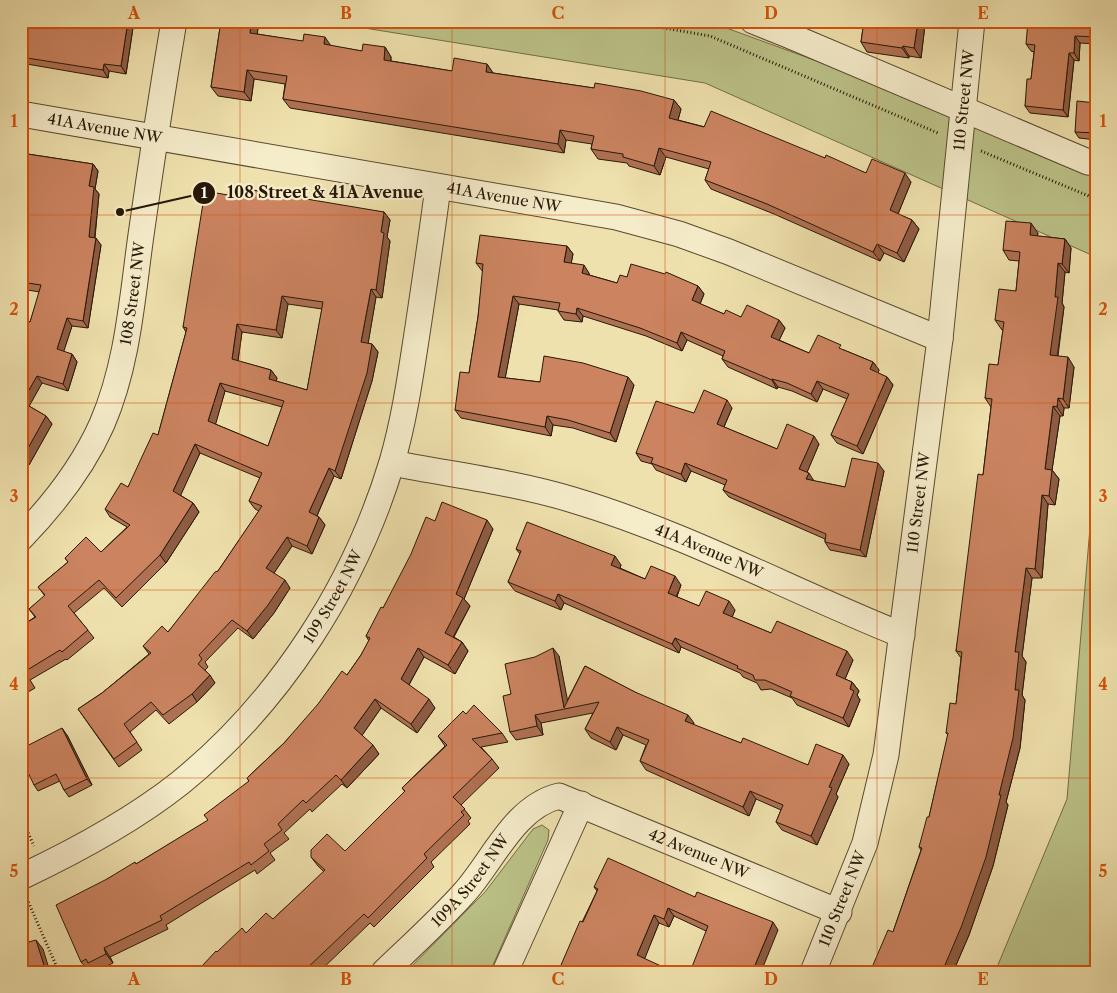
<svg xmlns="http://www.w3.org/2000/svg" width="1117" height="993" font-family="'Libre Caslon Text',serif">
  <rect width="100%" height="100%" fill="#efe1ad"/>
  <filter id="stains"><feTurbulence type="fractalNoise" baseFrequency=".004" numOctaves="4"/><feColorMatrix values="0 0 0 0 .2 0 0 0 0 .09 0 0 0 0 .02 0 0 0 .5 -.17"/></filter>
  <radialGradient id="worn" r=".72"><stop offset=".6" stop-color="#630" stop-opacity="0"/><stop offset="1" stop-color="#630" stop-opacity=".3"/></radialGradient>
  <path fill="#bbc288" stroke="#726d48" d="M321 21 710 22 1096 163V257L705 83Z
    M1096 457V972H995L1067 799Z
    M542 825 549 830 548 840 490 972H406L485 892 533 829Z"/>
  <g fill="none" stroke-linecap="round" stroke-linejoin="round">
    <defs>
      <g id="minor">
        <path d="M753 21 793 37"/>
        <path d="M795 21 793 37 1088 162 1096 163"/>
        <path id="s1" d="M21 114 616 217 679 234 729 252 940 339"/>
        <path id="s2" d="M392 463C452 475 514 482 573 500 687 534 792 591 902 635"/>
        <path id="s3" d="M21 538C54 504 83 467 102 424 128 364 132 299 141 235 151 164 162 92 174 21"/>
        <path id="s4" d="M21 877C76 851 132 821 180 783 280 702 355 585 392 462 405 417 411 372 418 327 425 280 432 233 438 187"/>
        <path id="s5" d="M384 972C411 946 439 921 464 893 493 861 514 807 559 796L839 912"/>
        <path d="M505 972 581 804"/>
        <path id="s6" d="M813 972 865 843 886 755 940 339 972 21"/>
      </g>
    </defs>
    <use href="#minor" stroke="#5a4a30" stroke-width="27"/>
    <path stroke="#281807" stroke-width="3" stroke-dasharray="1 2.5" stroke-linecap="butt" d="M625 21 710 36 938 133
      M981 151 1096 199
      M21 817 34 846
      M27 899 59 972"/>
    <use href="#minor" stroke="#f5ecca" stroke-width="25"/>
  </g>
  <path fill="#af7153" stroke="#281807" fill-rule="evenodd" d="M21 21H134L126 74 109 71 108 78 21 63Z
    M221 21H258L259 22 257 34 362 51 385 47 391 57V61L452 71 487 64 493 73 674 100 681 109 678 120 825 158 866 173 911 182 898 214 912 220 919 229 904 262 884 253 880 261 774 214 711 189 705 180 709 169 666 157 660 175 629 166 627 163 598 159 591 149 592 144 566 140 564 153 290 108 283 99 285 84 254 79 251 101 218 96 211 87Z
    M864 21H923L925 25 921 58 909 56V58L867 52 861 42Z
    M1096 21V44L1080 43 1079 61 1074 60 1068 117 1030 113 1025 106 1031 79 1034 52 1031 51 1026 44Z
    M1096 103V140L1079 138 1075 132Z
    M21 153 93 164 98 171 95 189 99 194 95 238 101 245 88 328 72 326 63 352 72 354 77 362 68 391 42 383 29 406 46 416 52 424 29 465 21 460V319L30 322 40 292 21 289Z
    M228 195 384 212 390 220 387 237 390 241 382 298 376 297 368 343 372 344 378 352 372 381 341 479 334 476 317 516 319 517 325 525 312 554 292 546 274 573 290 588 274 613 253 639 238 628 205 662 208 667 205 670 215 683 197 702 169 724 156 710 130 732 142 750 119 767 78 709 102 693 149 654 143 646 168 632 218 571 259 511 255 509 249 501 260 478 200 453 180 495 193 503 199 512 166 563 122 607 104 588 74 613 94 638 67 660 66 659 30 680 35 688 21 696V626L35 617 29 609 45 596 38 587 68 562 65 558 101 552 127 527 110 517 105 509 128 487 158 435 186 332 183 327ZM288 304 322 309 307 390 276 381 277 378 271 370 238 361 242 332 282 338ZM225 391 282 407 268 446 215 424Z
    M1038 233 1037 236 1065 239 1071 248 1069 273 1065 272 1062 303 1064 307 1058 356 1074 367 1069 408H1064L1063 416H1060L1052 470 1059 479 1055 505 1048 504 1042 578H1032L1022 656 1026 662 1022 695 1025 700 1020 748 1006 802 1008 805 993 866 969 935 953 972H870L893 932 921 850 919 847 929 817 948 735 946 733 956 704 961 658 956 651 983 475 991 407 985 398 998 365 1003 330H1002L995 320 1016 291 1019 261 1009 260 1003 250Z
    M567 246 573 254 571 263 589 273V275L617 283 627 277 698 286 704 294 700 304 724 314 741 317 779 320 785 328 779 340 809 353 844 350 873 362 879 370 878 373 887 377 893 385 863 454 837 443 831 435 847 399 823 389 817 402 792 391 778 387 777 389 728 367 722 359 723 356 687 340 682 351 646 336 583 316 582 322 564 320 558 311V310L519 304 505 378 540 382 634 385 616 442 573 428 553 425 551 436 461 418 455 410 469 373 478 317 483 272 476 263Z
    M732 408 724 427 777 449 819 444 807 472 814 481 845 487 884 471 866 557 830 550 825 542V539L729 497 723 490 725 485 691 471 686 482 656 470 652 464 641 461 636 453 694 413Z
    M435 521 493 529 464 599 470 606 454 637 462 642 468 651 455 674 424 657 409 685 435 708 417 733 381 708 362 735 379 754 347 788 342 784 312 812 310 809 284 833 289 839 270 853 275 860 257 874 255 870 166 925 168 929 110 957 113 963 95 972H94L91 968 88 970 81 962 107 879 136 864 208 821 249 781 247 778 284 743 347 675 361 655 369 641 366 636 383 608Z
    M516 549 621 565 620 568 645 579 681 585 677 597 699 606 735 610 732 617 771 633 853 660 845 679 852 682 859 691 857 695 860 700 849 727 797 705 792 698 771 689 761 690 757 683 743 677 740 673 681 647 679 653 564 603 561 610 515 591 508 582 520 554Z
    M559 656 567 701 585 666 694 723 693 725 741 743 808 765 849 764 836 794 838 797 817 845 782 830 776 822 781 810 756 799 749 816 646 770 640 761 646 745 623 735 616 750 591 738 585 729 593 713 541 723 543 735 516 740 510 732 511 694Z
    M466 714 502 733 508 742 481 747 492 759 499 768 461 805 471 818 468 821 470 824 431 862 434 867 374 927 370 923 319 972H206L202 966 217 952 246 933 273 919 324 872 318 866 311 857 345 851 405 792 402 788 445 746 438 736Z
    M67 735 92 785 69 797 64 790 60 781 38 791 34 785Z
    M594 887 695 897 778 930 706 931 674 916 669 927 659 923 644 959 558 972 597 891Z"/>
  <path fill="#8e5c43" stroke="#281807" d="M128 21H134L126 74 121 66Z
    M251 21H258L259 22 256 42 250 33Z
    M918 21H923L925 25 921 58 914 48Z
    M1075 36 1080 43 1079 61 1074 53Z
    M325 37 331 46 324 44Z
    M903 46 909 56V58L902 48Z
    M385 47 391 57 390 69 384 60Z
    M1069 53 1074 60 1068 117 1063 110Z
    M104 64 109 71 108 78 103 70Z
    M487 64 493 73 486 72Z
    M247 70 254 79 251 101 244 92Z
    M674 100 681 109 676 127 669 118Z
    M560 130 566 140 564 153 558 144Z
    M659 148 666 157 660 175 654 166Z
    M93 164 98 171 95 189 99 194 94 244 89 237V186Z
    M905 173 911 182 896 219 890 210Z
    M384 212 390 220 387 237 390 241 382 298 376 290 381 232Z
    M912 220 919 229 904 262 897 253Z
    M1031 223 1038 233 1036 244 1030 235Z
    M96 238 101 245 88 328 83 321Z
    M1065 239 1071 248 1069 273 1062 264Z
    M877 244 884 253 880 261 873 252Z
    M567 246 573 254 570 270 564 262Z
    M1058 263 1065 272 1062 303 1064 307 1056 365 1050 355 1055 297Z
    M584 265 589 273 588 281 582 273Z
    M698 286 704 294 698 309 692 300Z
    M371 289 376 297 367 350 361 342Z
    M282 296 288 304 282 338 276 330Z
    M513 296 519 304 504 385 498 377Z
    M577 308 583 316 582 322 576 314Z
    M67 318 72 326 62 357 57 349Z
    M779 320 785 328 777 345 771 337Z
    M237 324 242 332 237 367 232 359Z
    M681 332 687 340 682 351 677 343Z
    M372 344 378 352 372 381 341 479 335 471Z
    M72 354 77 362 68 391 63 384Z
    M1068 357 1074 367 1069 408 1063 399Z
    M873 362 879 370 876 378 870 369Z
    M271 370 277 378 275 387 269 379Z
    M37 376 42 383 27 410 22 402Z
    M628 377 634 385 616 442 610 433Z
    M887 377 893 385 863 454 857 446Z
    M772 379 778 387 777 389 772 380Z
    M817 381 823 389 817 402 811 394Z
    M220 383 225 391 214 430 208 421Z
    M1058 398 1064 408 1063 416 1057 407Z
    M727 400 732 408 722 431 717 424Z
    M1053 406 1060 416 1052 470 1059 479 1055 505 1049 496 1045 469Z
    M46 416 52 424 29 465 23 457Z
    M547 416 553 425 551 436 545 427Z
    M814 436 819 444 805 477 799 469Z
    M195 444 200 453 179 499 173 491Z
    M685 463 691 471 686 482 681 474Z
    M878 463 884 471 866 557 860 550Z
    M329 468 334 476 315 520 309 512Z
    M809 473 814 481 806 479Z
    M1042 495 1048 504 1042 578 1035 569Z
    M193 503 199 512 166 563 160 555Z
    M319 517 325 525 312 554 307 546Z
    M487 520 493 529 464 599 470 606 451 641 445 633 456 594Z
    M287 537 292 546 272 576 266 568Z
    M615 556 621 565 618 574 611 565Z
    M1026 568 1032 578 1022 656 1026 662 1022 695 1025 700 1020 748 1006 802 1008 805 993 866 969 935 953 972H942L999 795 1015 690V652Z
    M675 576 681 585 674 602 668 593Z
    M285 580 290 588 274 613 253 639 247 631Z
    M558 594 564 603 561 610 555 601Z
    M729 601 735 610 730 622 723 613Z
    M675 638 681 647 679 653 672 644Z
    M462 642 468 651 455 674 448 665Z
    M418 648 424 657 407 688 401 679Z
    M553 648 559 656 569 708H564Z
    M847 651 853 660 843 684 836 675Z
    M210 675 215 683 197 702 192 694Z
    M852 682 859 691 857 695 860 700 849 727 843 718 850 689Z
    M375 699 381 708 361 737 354 728Z
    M429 699 435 708 417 733 411 724Z
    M535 715 541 723 543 735 537 726Z
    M688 715 694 723 691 730 685 721Z
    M617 727 623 735 616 750 610 742Z
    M62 728 67 735 92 785 87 779Z
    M373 745 379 754 347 788 341 780Z
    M843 755 849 764 836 794 838 797 817 845 811 836 829 787Z
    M750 791 756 799 749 816 743 807Z
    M668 908 674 916 669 927 664 919Z
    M654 915 659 923 643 963 637 955Z
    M773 922 778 930 761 972H754L753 970Z
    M36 940 43 949 50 972H46Z
    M104 948 110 957 113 963 106 954Z
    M288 966 292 972H283Z"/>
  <path fill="#cb8360" stroke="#281807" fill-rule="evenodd" d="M21 21H128L121 66 104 64 103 70 21 57Z
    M221 21H251L250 33 303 41 304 34 325 37 324 44 362 51 363 44 385 47 384 60 452 71 454 58 487 64 486 72 594 88 595 83 641 91 674 100 669 118 704 127 711 111 825 158 826 155 866 173 872 159 905 173 890 210 912 220 897 253 877 244 873 252 767 204 705 180 711 162 659 148 654 166 623 157V154L591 149 594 136 560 130 558 144 283 99 287 76 247 70 244 92 211 87Z
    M864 21H918L914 48 903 46 902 48 861 42Z
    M1028 21H1096V37L1075 36 1074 53H1069L1063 110 1025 106 1027 79H1031L1035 45 1026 44Z
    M1077 101 1096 103V133L1075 132Z
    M21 153 93 164 89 186 94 187 89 237 96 238 83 321 67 318 57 349 72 354 63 384 37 376 22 402 46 416 23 457 21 456V319L30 322 41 285 21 282Z
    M229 186 384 212 381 232 384 233 376 290 371 289 361 342 372 344 367 373 335 471 329 468 309 512 319 517 307 546 287 537 266 568 285 580 268 605 247 631 232 620 199 655 202 659 198 664 210 675 192 694 163 715 151 702 124 724 137 742 114 759 78 709 102 693 151 653 143 646 162 626 168 632 215 572 218 571 262 506 249 501 262 473 195 444 173 491 193 503 160 555 116 598 99 580 68 606 88 630 62 652 60 650 24 672 29 680 21 685V626L36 617 29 609 45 595 38 587 68 562 65 558 86 537 101 552 130 525 105 509 121 483 128 487 153 433 158 435 187 328 183 327 205 191 228 195ZM282 296 323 302 307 390 269 379 271 370 232 359 237 324 276 330ZM220 383 284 401 268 446 208 421Z
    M1006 221 1031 223 1030 235 1065 239 1062 264 1058 263 1055 297H1058L1050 355 1068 357 1063 399 1058 398 1057 407 1053 406 1045 469 1052 470 1049 496 1042 495 1035 569 1026 568 1015 652H1019L1015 690H1019L1013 738 999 795H1001L986 857 962 925 942 972H870L888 930 893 932 922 848 919 847 927 817H929L948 733H946L950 703 956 704 962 652 956 651 978 474 983 475 992 399 985 398 989 364 998 365 1004 322 995 320 999 289 1016 291 1020 252 1003 250Z
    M480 235 567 246 564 262 584 265 582 273 617 283 620 275 627 277 631 264 665 274 666 272 698 286 692 300 724 314 726 310 741 317 747 305 779 320 771 337 809 353 818 335 841 345 839 348 873 362 870 369 887 377 857 446 831 435 849 394 817 381 811 394 787 383 772 379V380L722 359 725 351 681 332 677 343 640 328 577 308 576 314 558 311 560 303 513 296 498 377 540 382 544 356 583 363 628 377 610 433 568 420 547 416 545 427 455 410 460 372 469 373 478 317 483 264 476 263Z
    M704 390 727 400 717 424 777 449 787 424 814 436 799 469 809 473 806 479 845 487 852 458 878 463 860 550 825 542 826 534 723 490 727 480 685 463 681 474 651 463 653 458 636 453 656 401 694 413Z
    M442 502 487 520 456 594 463 598 445 633 462 642 448 665 418 648 401 679 429 699 411 724 375 699 354 728 373 745 341 780 336 775 306 803 303 800 278 824 282 830 264 844 269 851 251 865 249 862 160 916 162 920 104 948 106 954 88 963 86 959 81 962 56 905 107 879 135 862 136 864 208 820 204 815 249 781 247 778 284 743 318 704 342 671 347 675 361 655 370 638 366 636 381 607 383 608 411 554 426 517 435 521Z
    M527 522 615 556 611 565 645 579 651 566 675 576 668 593 699 606 706 591 729 601 723 613 771 633 777 621 847 651 836 675 852 682 850 689 854 691 843 718 790 696 792 692 765 680H755L753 675 737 668 738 666 675 638 672 644 558 594 555 601 508 582 521 551 516 549Z
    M553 648 564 708 585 666 635 692 688 715 685 721 741 743 743 738 808 765 816 744 843 755 829 787 832 788 811 836 776 822 783 805 750 791 743 807 640 761 649 740 617 727 610 742 585 729 599 702 535 715 537 726 510 732 503 696 511 694 505 664 535 657Z
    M474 705 502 733 472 739 492 759 453 797 465 809 461 812 464 815 424 854 427 858 368 918 364 914 303 972H293L288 966 283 972H206L207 970 202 966 216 951 217 952 242 928 246 933 266 913 273 919 325 870 311 857V850L327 834 345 851 405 791 402 788 447 745 438 736 463 711 466 714Z
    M62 728 87 779 64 790 56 774 34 785 21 758V749Z
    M608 858 695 897 697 892 773 922 753 970 755 972H690L708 926 668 908 664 919 654 915 637 955 674 972H558L580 921 583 922 598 889 594 887Z
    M36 940 46 972H21V944Z"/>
  <path fill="none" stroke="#d5520c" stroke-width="1" stroke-opacity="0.55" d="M240 21V972M452 21V972M665 21V972M877 21V972M21 215H1096M21 403H1096M21 590H1096M21 778H1096"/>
  <g text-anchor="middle" stroke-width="4.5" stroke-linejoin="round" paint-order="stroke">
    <g font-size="15" fill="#281807" stroke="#f5ecca">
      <text dy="5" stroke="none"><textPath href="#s6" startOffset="889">110 Street NW</textPath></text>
      <text dy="5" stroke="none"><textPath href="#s1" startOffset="85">41A Avenue NW</textPath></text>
      <text dy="5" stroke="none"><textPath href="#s1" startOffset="490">41A Avenue NW</textPath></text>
      <text dy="5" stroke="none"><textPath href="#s3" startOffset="275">108 Street NW</textPath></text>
      <text dy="5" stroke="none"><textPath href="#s6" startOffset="484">110 Street NW</textPath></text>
      <text dy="5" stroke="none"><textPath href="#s2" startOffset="330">41A Avenue NW</textPath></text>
      <text dy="5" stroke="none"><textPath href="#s4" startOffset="428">109 Street NW</textPath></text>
      <text dy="5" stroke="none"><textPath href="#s5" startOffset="402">42 Avenue NW</textPath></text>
      <text dy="5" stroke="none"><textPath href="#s5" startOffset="126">109A Street NW</textPath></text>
      <text dy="5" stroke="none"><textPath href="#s6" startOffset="79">110 Street NW</textPath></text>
    </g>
  </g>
  <path fill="none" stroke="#281807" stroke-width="2" d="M120 212L204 193"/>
  <g fill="#281807" stroke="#f5ecca" stroke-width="2">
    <circle cx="120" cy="212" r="5"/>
    <circle cx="204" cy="193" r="12"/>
  </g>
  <g font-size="15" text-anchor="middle" font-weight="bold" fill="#fff">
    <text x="204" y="198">1</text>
  </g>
  <g font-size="16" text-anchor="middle" font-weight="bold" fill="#281807" stroke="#f5ecca" stroke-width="4.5" stroke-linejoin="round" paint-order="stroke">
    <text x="325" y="198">108 Street &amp; 41A Avenue</text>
  </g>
  <rect width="1117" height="993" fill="none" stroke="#efe1ad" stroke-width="55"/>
  <rect x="28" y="28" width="1062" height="938" fill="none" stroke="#d5520c" stroke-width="2"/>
  <g font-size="16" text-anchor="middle" font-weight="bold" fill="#d5520c">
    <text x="134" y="19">A</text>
    <text x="346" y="19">B</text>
    <text x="558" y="19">C</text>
    <text x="771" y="19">D</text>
    <text x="983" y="19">E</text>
    <text x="14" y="127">1</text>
    <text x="1103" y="127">1</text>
    <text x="14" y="315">2</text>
    <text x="1103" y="315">2</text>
    <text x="14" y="502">3</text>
    <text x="1103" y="502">3</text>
    <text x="14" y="690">4</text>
    <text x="1103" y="690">4</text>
    <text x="14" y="877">5</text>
    <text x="1103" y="877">5</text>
    <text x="134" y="985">A</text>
    <text x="346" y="985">B</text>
    <text x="558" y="985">C</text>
    <text x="771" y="985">D</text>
    <text x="983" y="985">E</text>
  </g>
  <rect width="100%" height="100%" filter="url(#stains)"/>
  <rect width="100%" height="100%" fill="url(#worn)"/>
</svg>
